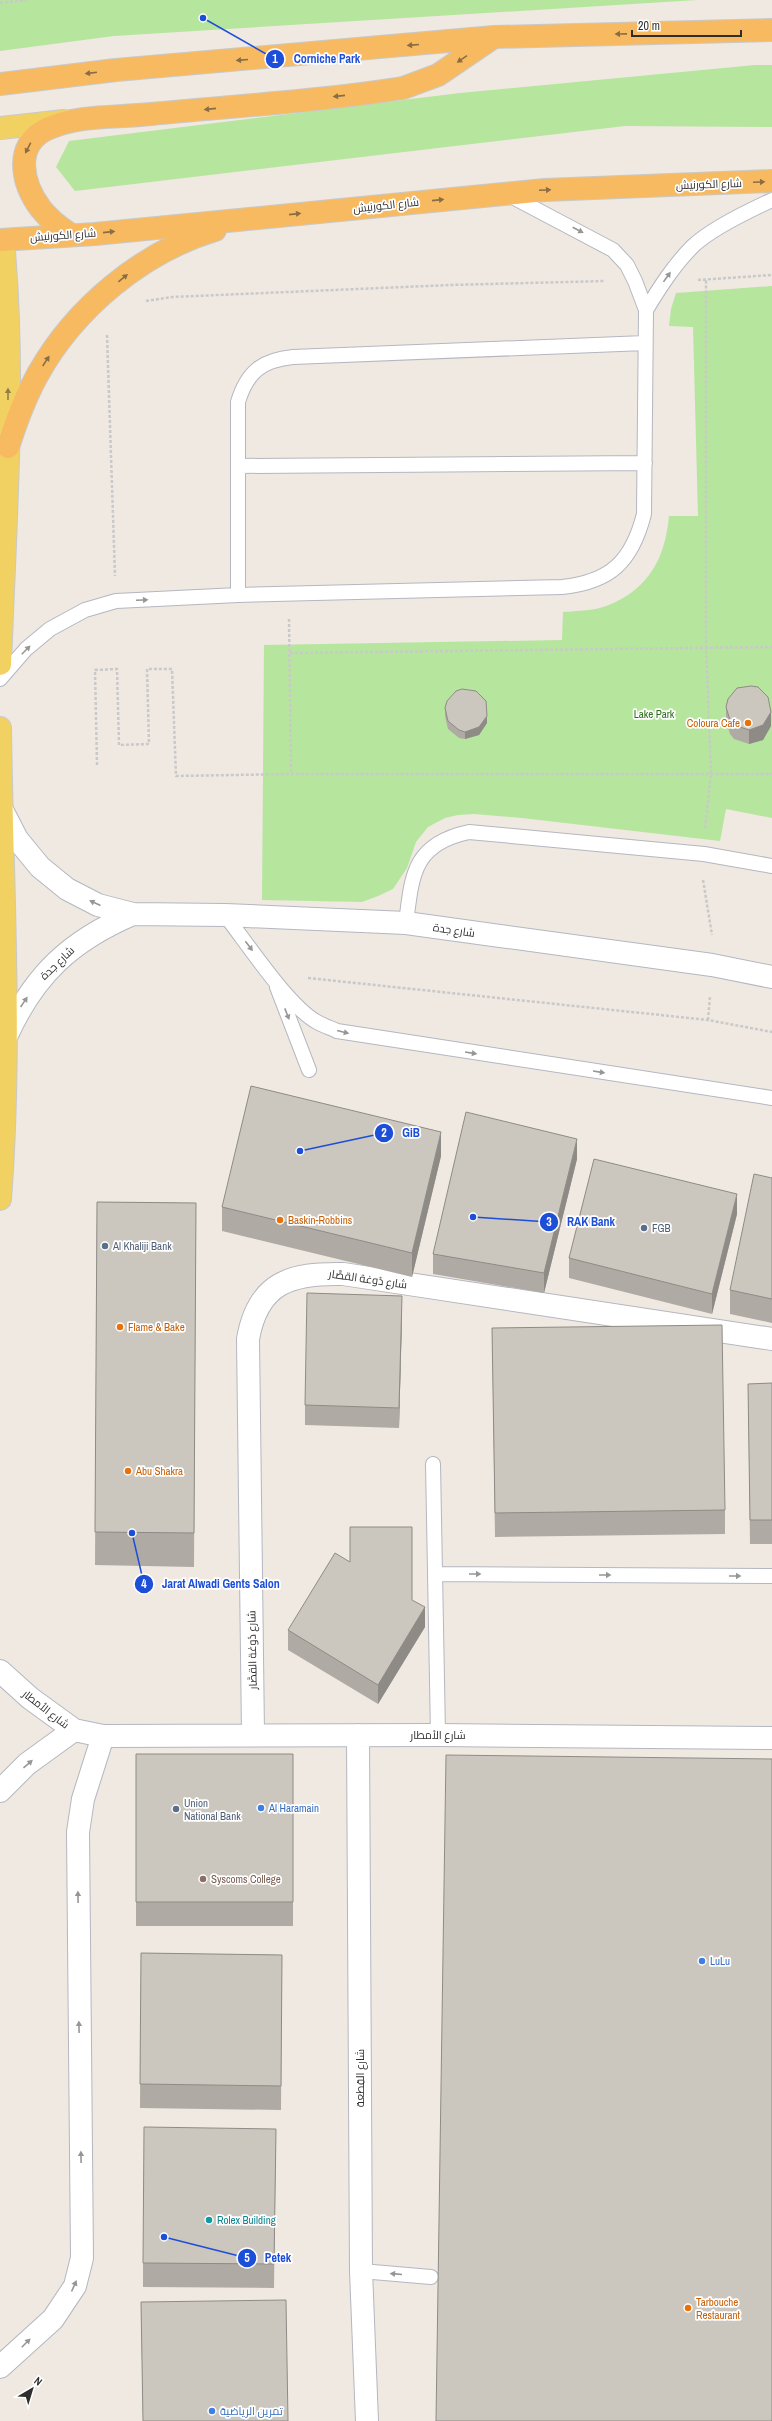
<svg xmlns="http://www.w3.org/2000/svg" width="772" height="2421" font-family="'Archivo Narrow',Cairo,sans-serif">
  <rect width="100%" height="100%" fill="#efe9e1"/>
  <path fill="#b6e59e" d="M0 0H697L114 36 0 51Z
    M755 65H772V127L625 126 75 191 56 167 69 141 460 93Z
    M772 286V818L726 809 720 841 522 818 474 814 458 815 445 818 428 827 416 842 407 868 393 889 378 896 362 902 262 900 264 645 562 640 563 612C574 611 588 611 600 608 645 594 665 562 669 516H698L693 327 669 326 671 309 676 293Z"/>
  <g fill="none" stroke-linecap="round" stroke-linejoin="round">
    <defs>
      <path id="service" d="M646 310C660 287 674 265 693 246 712 228 748 211 772 200
        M238 466 645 463
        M238 595V402C247 372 262 360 293 357L645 343
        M0 679 26 649 50 629 85 610 116 601 238 595 562 587C611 582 632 561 644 514L646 310 635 281 627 265 613 250 509 195
        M225 915C247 943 288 1006 317 1022 324 1026 331 1028 337 1031L772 1098
        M406 923C412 875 413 844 469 832L704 854 772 866
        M277 987 309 1070
        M433 1464 438 1735
        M436 1574 772 1576
        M361 2271 431 2277"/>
      <path id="minor" d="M1 808 17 839 40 867 67 889 98 905 133 914 225 915 406 923 712 965 772 977
        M6 1037C34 975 70 941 133 914
        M0 1671 30 1698 74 1730 103 1736 438 1735 772 1738
        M253 1734 248 1339C258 1282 291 1273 343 1274L772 1339
        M358 1735 361 2271 367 2421
        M0 1791 27 1764 74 1730
        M0 2367 53 2319 75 2286 82 2258 78 1832 83 1799 103 1736"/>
      <path id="primary" d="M0 128 64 121
        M0 664C5 523 16 380 3 240
        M0 728C2 885 12 1042 0 1199"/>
      <path id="trunk" d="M0 84 116 70 494 37 772 30
        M70 234C59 227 49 219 41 209 22 184 13 145 47 129 80 114 116 118 151 114 235 106 320 101 403 88L438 75 491 39
        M0 240 95 234 545 190 772 181
        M8 447C16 422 25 397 38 374 75 308 142 252 215 230"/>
    </defs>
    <use href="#service" stroke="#b4b7c1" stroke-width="16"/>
    <use href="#minor" stroke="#b4b7c1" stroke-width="24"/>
    <use href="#primary" stroke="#c9c9c9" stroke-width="24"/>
    <use href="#trunk" stroke="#c9c9c9" stroke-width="24"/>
    <path stroke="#c9c9c9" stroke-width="2.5" stroke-dasharray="3 2" stroke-linecap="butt" d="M0 3 27 0
      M698 280 772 275
      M146 301 172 297 450 285 605 281
      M107 335 115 576
      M289 619 291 774
      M290 653 772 647
      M97 765 95 670 117 669 119 745 149 744 147 669H172L176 776 291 774H772
      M705 828 711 774 706 647V280
      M703 880 712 935
      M308 978 708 1020 772 1032
      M708 1020 710 996"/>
    <use href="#service" stroke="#fff" stroke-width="14"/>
    <use href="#minor" stroke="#fff" stroke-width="22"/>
    <use href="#primary" stroke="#f2d163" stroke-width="22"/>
    <use href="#trunk" stroke="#f8ba60" stroke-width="22"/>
  </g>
  <path fill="#afaba4" d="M726 707 771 726 763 740 749 744 734 739 730 734 726 721Z
    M445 708 487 723 479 735 465 739 459 738 448 729 445 716Z
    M441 1156 412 1277 222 1231V1207Z
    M577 1159 544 1293 433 1274V1254Z
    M772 1178V1323L730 1314V1290Z
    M97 1202 196 1203 194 1567 95 1565Z
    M737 1214 712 1314 569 1278V1258Z
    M402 1316 399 1428 305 1425V1405Z
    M492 1328 725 1510V1534L495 1537Z
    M772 1383V1544H750L748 1384Z
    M412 1600 425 1627 378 1704 288 1650V1630Z
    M136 1754H293V1926H136Z
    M141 1953 282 1955 281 2110 140 2108Z
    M276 2129 274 2288 143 2287V2263Z
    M141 2302 288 2421H143Z"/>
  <path fill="#8e8b86" d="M771 712V726L763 740 749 744V730Z
    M487 716V723L479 735 465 739V732Z
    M441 1132V1156L412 1277V1253Z
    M577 1139V1159L544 1293V1273Z
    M737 1194V1214L712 1314V1294Z
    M402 1296V1316L399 1428V1408Z
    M425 1607V1627L378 1704V1685Z"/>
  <path fill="#cbc7bf" stroke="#8e8b86" d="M751 686 758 687 768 697 771 712 763 725 749 730 734 725 730 720 726 707 728 699 737 688Z
    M462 689 476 691 486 701 487 716 479 727 465 732 459 730 448 721 445 708 447 701 456 691Z
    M251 1086 441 1132 412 1253 222 1207Z
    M466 1112 577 1139 544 1273 433 1254Z
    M594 1159 737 1194 712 1294 569 1258Z
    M754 1174 772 1178V1299L730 1290Z
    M97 1202 196 1203 194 1533 95 1532Z
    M307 1293 402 1296 399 1408 305 1405Z
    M722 1325 725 1510 495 1513 492 1328Z
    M772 1383V1520H750L748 1384Z
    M350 1527H412V1600L425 1607 378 1685 288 1630 335 1553 350 1562Z
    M136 1754H293V1902H136Z
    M446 1755 772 1759V2421H436Z
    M141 1953 282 1955 281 2086 140 2084Z
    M144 2127 276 2129 274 2264 143 2263Z
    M286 2300 288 2421H143L141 2302Z"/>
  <defs><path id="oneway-solid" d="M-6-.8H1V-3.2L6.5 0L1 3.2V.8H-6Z"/></defs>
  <g fill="#896d44">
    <use href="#oneway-solid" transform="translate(621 34) rotate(179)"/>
    <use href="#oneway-solid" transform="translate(413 45) rotate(175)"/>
    <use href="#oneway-solid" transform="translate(462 59) rotate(146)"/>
    <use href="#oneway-solid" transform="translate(242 60) rotate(175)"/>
    <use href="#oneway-solid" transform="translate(91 73) rotate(173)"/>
    <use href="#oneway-solid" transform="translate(339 96) rotate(174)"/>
    <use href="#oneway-solid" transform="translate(210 109) rotate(174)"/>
    <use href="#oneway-solid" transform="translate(28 148) rotate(117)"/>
    <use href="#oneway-solid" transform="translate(759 182) rotate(-2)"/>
    <use href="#oneway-solid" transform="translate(545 190) rotate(-3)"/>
    <use href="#oneway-solid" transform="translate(438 200) rotate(-6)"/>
    <use href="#oneway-solid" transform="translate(295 214) rotate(-6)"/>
    <use href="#oneway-solid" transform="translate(109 232) rotate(-6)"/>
    <use href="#oneway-solid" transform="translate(123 278) rotate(-39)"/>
    <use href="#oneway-solid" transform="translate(46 361) rotate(-57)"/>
  </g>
  <g fill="#969696">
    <use href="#oneway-solid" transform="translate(578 230) rotate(28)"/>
    <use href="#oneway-solid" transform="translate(667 277) rotate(-54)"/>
    <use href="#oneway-solid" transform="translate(142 600) rotate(-3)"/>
    <use href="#oneway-solid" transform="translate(26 650) rotate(-45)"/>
    <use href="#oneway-solid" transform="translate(95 903) rotate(-156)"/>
    <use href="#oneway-solid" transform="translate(249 946) rotate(53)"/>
    <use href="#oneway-solid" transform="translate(24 1002) rotate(-56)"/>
    <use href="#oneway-solid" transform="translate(287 1014) rotate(69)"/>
    <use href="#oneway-solid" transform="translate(343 1032) rotate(14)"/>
    <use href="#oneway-solid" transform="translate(471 1053) rotate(9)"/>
    <use href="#oneway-solid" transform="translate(599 1072) rotate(9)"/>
    <use href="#oneway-solid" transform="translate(475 1574)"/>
    <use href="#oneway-solid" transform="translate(605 1575)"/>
    <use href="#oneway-solid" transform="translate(735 1576)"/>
    <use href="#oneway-solid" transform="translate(28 1764) rotate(-41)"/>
    <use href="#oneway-solid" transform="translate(78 1897) rotate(-91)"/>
    <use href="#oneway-solid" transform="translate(79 2027) rotate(-91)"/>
    <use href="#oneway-solid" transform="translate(81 2157) rotate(-91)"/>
    <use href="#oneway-solid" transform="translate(396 2274) rotate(-175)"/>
    <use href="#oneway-solid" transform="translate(74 2286) rotate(-66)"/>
    <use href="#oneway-solid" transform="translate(26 2343) rotate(-45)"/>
  </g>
  <use fill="#908048" href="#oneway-solid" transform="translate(8 394) rotate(-90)"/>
  <g fill="#e8710a" stroke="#fff" stroke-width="1.5">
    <circle cx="748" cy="723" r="4"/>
    <circle cx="280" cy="1220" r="4"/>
    <circle cx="120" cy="1327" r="4"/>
    <circle cx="128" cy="1471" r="4"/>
    <circle cx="688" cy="2308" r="4"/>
  </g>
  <g fill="#5c6f8a" stroke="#fff" stroke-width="1.5">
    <circle cx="644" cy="1228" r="4"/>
    <circle cx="105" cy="1246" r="4"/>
    <circle cx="176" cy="1809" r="4"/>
  </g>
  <g fill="#3f7fe0" stroke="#fff" stroke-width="1.5">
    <circle cx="261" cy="1808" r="4"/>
    <circle cx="702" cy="1961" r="4"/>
    <circle cx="212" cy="2411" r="4"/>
  </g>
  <circle fill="#8d6e63" stroke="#fff" stroke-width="1.5" cx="203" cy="1879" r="4"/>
  <circle fill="#0f9aa8" stroke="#fff" stroke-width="1.5" cx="209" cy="2220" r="4"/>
  <g text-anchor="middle" stroke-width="3.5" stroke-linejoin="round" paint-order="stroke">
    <g font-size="11" fill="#2e2e2e" stroke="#fff">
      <text transform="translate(709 184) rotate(-2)" y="4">شارع الكورنيش</text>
      <text transform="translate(386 205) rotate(-6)" y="4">شارع الكورنيش</text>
      <text transform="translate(63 235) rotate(-4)" y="4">شارع الكورنيش</text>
      <text transform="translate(454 930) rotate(8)" y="4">شارع جدة</text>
      <text transform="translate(57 963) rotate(-44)" y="4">شارع جدة</text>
      <text transform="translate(368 1279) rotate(8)" y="4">شارع دُوغة القصَّار</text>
      <text transform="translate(252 1650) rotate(-91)" y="4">شارع دُوغة القصَّار</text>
      <text transform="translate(46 1709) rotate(38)" y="4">شارع الأمطار</text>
      <text x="438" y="1739">شارع الأمطار</text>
      <text transform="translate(360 2078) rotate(-90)" y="4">شارع القِطعة</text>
    </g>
    <g font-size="11" fill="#2c6e1b" stroke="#fff">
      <text x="654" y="718">Lake Park</text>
    </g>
    <g font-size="11" fill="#c56008" stroke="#fff" text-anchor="start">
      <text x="740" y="727" text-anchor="end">Coloura Cafe</text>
      <text x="288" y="1224">Baskin-Robbins</text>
      <text x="128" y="1331">Flame &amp; Bake</text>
      <text x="136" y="1475">Abu Shakra</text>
      <text x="696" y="2306">Tarbouche<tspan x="696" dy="13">Restaurant</tspan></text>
    </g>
    <g font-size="11" fill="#4e5e75" stroke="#fff" text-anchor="start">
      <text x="652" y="1232">FGB</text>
      <text x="113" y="1250">Al Khaliji Bank</text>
      <text x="184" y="1807">Union<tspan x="184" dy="13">National Bank</tspan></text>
    </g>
    <g font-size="11" fill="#366cbe" stroke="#fff" text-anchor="start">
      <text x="269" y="1812">Al Haramain</text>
      <text x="710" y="1965">LuLu</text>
      <text x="220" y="2415">تمرين الرياضية</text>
    </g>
    <g font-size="11" fill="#785e54" stroke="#fff" text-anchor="start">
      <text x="211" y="1883">Syscoms College</text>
    </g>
    <g font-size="11" fill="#0d838f" stroke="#fff" text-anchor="start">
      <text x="217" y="2224">Rolex Building</text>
    </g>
  </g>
  <path fill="none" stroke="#1d4ed8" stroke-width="1.5" d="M203 18L275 59M300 1151L384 1133M473 1217L549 1222M132 1533L144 1584M164 2237L247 2258"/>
  <g fill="#1d4ed8" stroke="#fff" stroke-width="1.5">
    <circle cx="203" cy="18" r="4"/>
    <circle cx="300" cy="1151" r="4"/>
    <circle cx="473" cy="1217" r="4"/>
    <circle cx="132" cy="1533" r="4"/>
    <circle cx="164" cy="2237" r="4"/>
    <circle cx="275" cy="59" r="10"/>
    <circle cx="384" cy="1133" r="10"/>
    <circle cx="549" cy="1222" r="10"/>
    <circle cx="144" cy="1584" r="10"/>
    <circle cx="247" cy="2258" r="10"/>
  </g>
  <g font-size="12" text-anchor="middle" font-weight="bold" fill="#fff">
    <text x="275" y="63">1</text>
    <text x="384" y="1137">2</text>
    <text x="549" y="1226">3</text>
    <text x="144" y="1588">4</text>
    <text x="247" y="2262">5</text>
  </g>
  <g font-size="12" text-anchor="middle" font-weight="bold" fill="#1d4ed8" stroke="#fff" stroke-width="3.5" stroke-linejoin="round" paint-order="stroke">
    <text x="327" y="63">Corniche Park</text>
    <text x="411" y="1137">GiB</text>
    <text x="591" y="1226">RAK Bank</text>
    <text x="221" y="1588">Jarat Alwadi Gents Salon</text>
    <text x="278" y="2262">Petek</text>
  </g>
  <g transform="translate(32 2389) rotate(38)" stroke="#ffffff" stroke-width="3" paint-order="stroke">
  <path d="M0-3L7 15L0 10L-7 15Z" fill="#2e2e2e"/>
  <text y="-6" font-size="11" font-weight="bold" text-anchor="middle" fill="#2e2e2e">N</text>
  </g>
  <path d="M632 30v6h109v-6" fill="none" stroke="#2e2e2e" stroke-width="2"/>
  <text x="638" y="30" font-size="12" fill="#2e2e2e" stroke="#ffffff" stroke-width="3" paint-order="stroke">20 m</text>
</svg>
